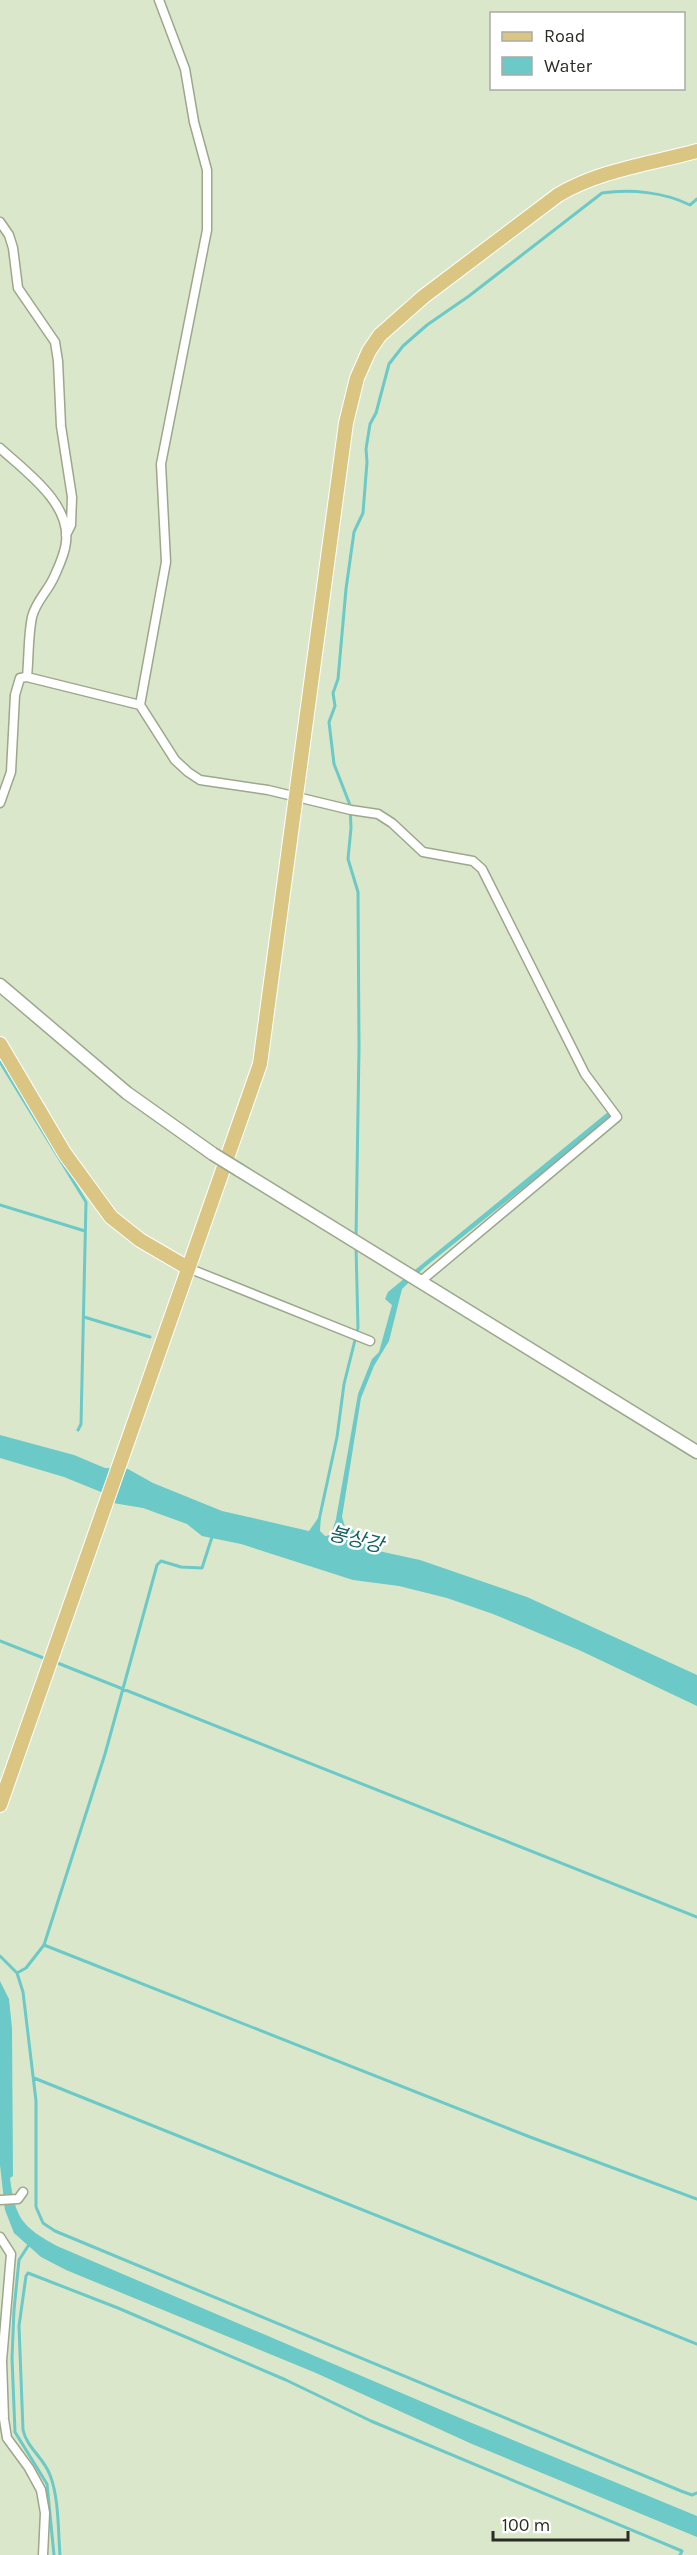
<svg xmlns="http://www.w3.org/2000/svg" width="697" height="2555" font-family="Karla,'Noto Sans KR',sans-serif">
  <rect width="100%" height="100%" fill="#dbe7ca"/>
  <path fill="#6bc9c7" d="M608 1112 612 1117 425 1267 402 1289 389 1341 374 1366 361 1398 342 1517 346 1530 351 1528 374 1550 420 1560 527 1597 697 1675V1706L579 1650 493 1614 447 1598 399 1586 353 1580 241 1544 202 1536 187 1524 143 1508 113 1503 101 1492 64 1477 0 1458V1435L74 1455 105 1468 128 1469 153 1483 222 1511 309 1531 321 1514 320 1531 325 1536 331 1535 336 1519 358 1394 372 1359 379 1352 392 1305 385 1299 388 1292Z
    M0 1981 9 1999 12 2028 13 2176 10 2178C15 2218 22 2227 57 2246L467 2421 697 2516V2537L472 2444 316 2373 66 2270 41 2257 14 2233 5 2210 0 2165Z"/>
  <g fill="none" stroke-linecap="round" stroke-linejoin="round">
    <path stroke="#6bc9c7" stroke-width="3" d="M0 1062 86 1202 81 1424 78 1430
      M0 1205 85 1231
      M356 1237 359 1048 358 892 348 859 351 828 350 805 334 764 329 722 335 706 333 693 338 679 346 589 354 532 363 513 367 462 366 449 370 424 376 413 389 364 403 346 427 325 469 296 602 193C631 189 664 192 690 205L697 199
      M84 1317 150 1337
      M319 1520 337 1437 344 1384 358 1328 356 1246
      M0 1641 46 1659
      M55 1662 697 1917
      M44 1945 530 2137 697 2199
      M0 1956 17 1973 23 1992 36 2101V2207L43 2223 55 2231 681 2491 692 2495 697 2493
      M17 1973 26 1968 44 1945 105 1754 157 1565 161 1561 181 1567 202 1568 213 1534
      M34 2078 697 2344
      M30 2243 19 2260 14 2310 12 2358 15 2432 47 2484 54 2555
      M60 2555C58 2530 59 2498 50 2475 44 2458 27 2448 23 2430L19 2326 26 2276 28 2273 118 2308 286 2380 371 2421 682 2551 680 2555"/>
    <defs>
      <path id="street" d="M159 0 185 69 194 122 207 170V230L161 464 166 562 140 705 175 760 188 772 200 780 268 790 351 810 378 814 392 823 423 852 473 861 482 869 585 1074 617 1117 421 1281
        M0 222 9 235 13 248 18 288 55 342 58 361 61 426 72 497 71 525 66 535
        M0 448C25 471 71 503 66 542 65 554 59 566 54 577 48 591 36 601 32 617 28 636 29 657 27 677
        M0 803 11 772 15 695 20 678 27 677 140 705
        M188 1268 370 1341
        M0 2200 18 2199 23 2192
        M0 2237 11 2254 2 2361 4 2419 7 2438 29 2468 41 2490 45 2513 43 2555"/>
      <path id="secondary" d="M0 985 127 1093 213 1154
        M239 1170 697 1452"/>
      <path id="primary" d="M0 1044 65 1154 111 1217 140 1240 188 1268
        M0 1805 260 1064 346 423 357 378 369 351 380 335 423 297 558 195C600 170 650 164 697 151"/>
    </defs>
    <use href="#street" stroke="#9ca78c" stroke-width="11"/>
    <use href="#secondary" stroke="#9ca78c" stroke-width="15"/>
    <use href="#primary" stroke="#fff" stroke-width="16"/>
    <use href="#street" stroke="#fff" stroke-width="8"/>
    <use href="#secondary" stroke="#fff" stroke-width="12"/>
    <use href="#primary" stroke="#dac682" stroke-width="14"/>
    <defs>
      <path id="secondary-bridge" d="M213 1154 239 1170"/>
    </defs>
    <use href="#secondary-bridge" stroke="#9ca78c" stroke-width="15" stroke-linecap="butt"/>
    <use href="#secondary-bridge" stroke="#fff" stroke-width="12"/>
  </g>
  <g text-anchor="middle" stroke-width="5" stroke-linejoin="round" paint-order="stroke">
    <g font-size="20" font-style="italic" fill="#126261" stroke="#fff">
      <text transform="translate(356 1539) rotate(14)" y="7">봉상강</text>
    </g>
  </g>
  <rect x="490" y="12" width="195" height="78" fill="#ffffff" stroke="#a9aba7" stroke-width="1.5"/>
  <rect x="502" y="32" width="30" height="9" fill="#dac682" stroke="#a9aba7" stroke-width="1.5"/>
  <text x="544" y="42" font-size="18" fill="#292d22">Road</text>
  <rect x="502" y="57" width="30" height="18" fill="#6bc9c7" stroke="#a9aba7" stroke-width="1.5"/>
  <text x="544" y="72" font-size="18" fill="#292d22">Water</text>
  <path d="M493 2531v9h135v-9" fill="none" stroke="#292d22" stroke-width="3"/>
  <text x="502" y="2531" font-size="18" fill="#292d22" stroke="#ffffff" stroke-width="4.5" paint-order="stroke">100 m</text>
</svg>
